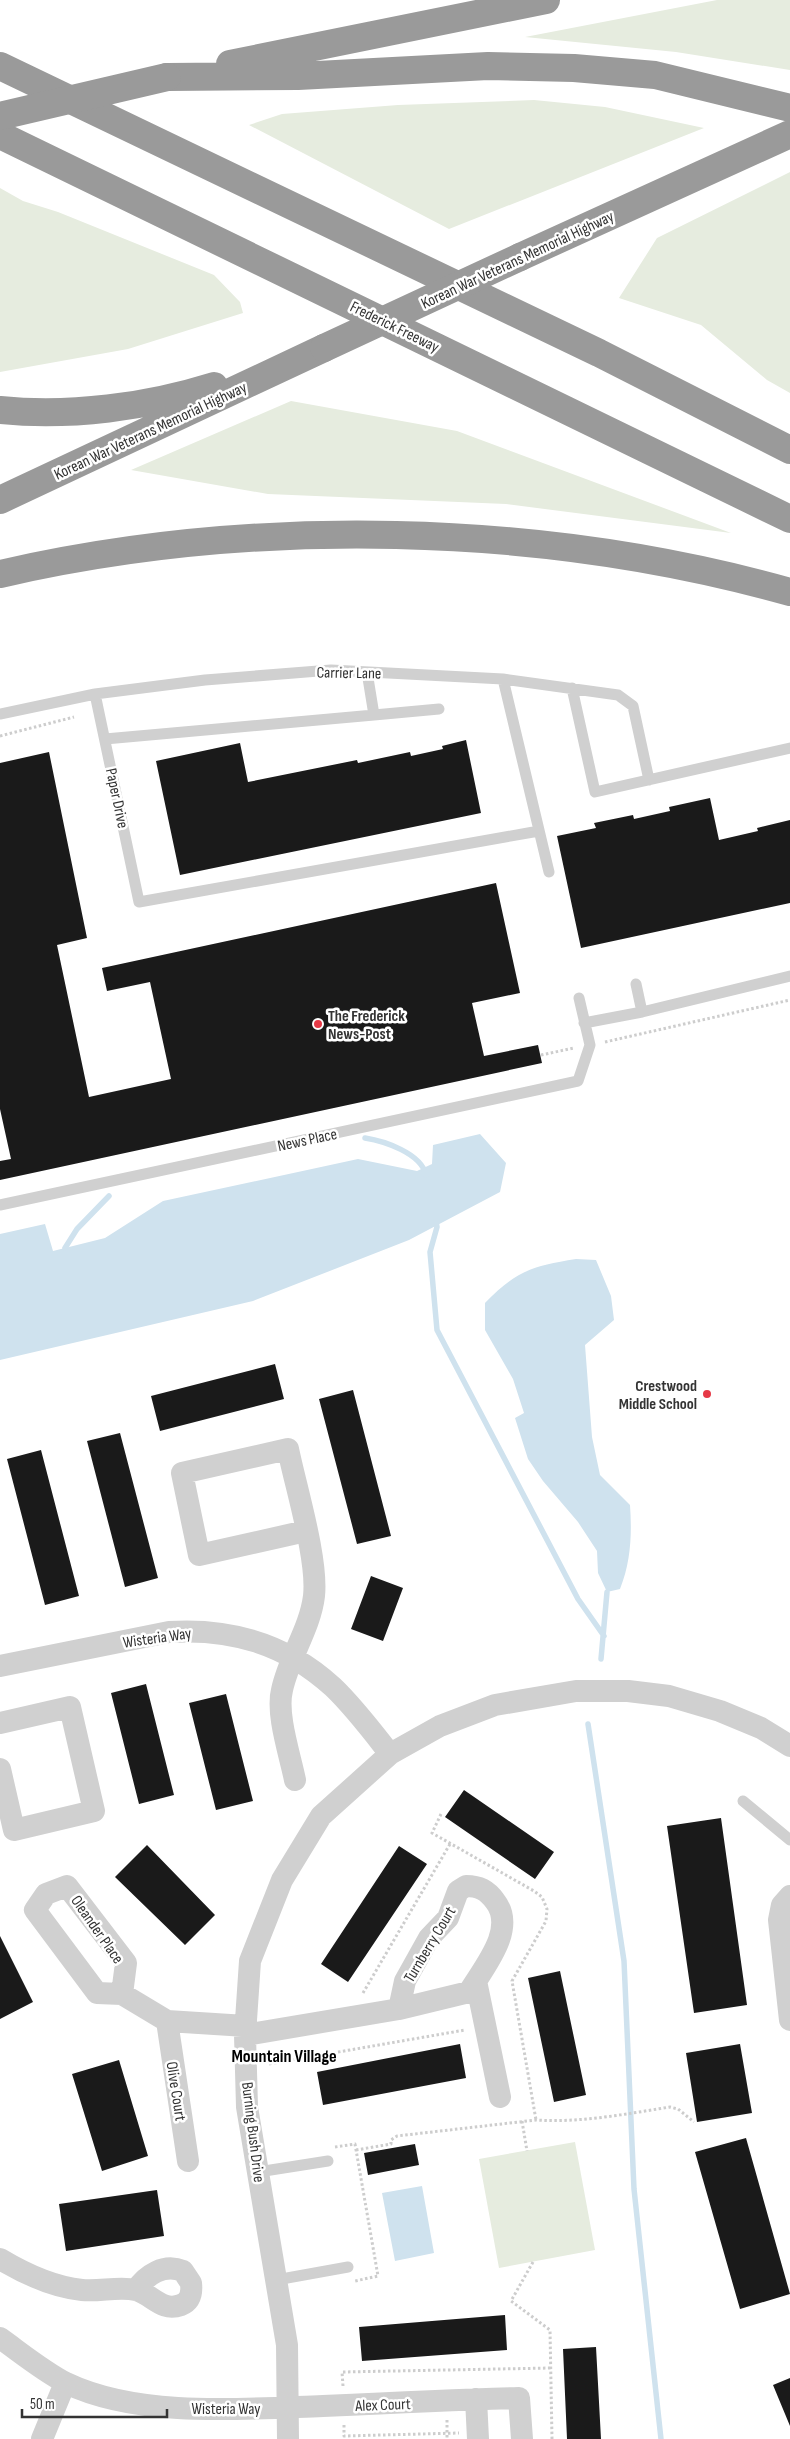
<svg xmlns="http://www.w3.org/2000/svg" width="790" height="2439" font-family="'Sofia Sans Condensed',sans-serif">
  <rect width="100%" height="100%" fill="#fff"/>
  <path fill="#e6ecdf" d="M717 0H790V70L676 52 525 37Z
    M534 100 605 107 704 128 449 229 249 125 282 114 398 105Z
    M790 172V393L767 380 701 325 619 298 657 238Z
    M0 188 23 201 58 212 214 275 240 302 243 313 128 349 0 372Z
    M291 401 457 431 731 533 506 504 268 494 131 470Z
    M575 2142 595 2250 499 2268 479 2159Z"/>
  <path fill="#cfe2ee" d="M480 1134 506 1163 500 1192 409 1240 253 1301 0 1360V1234L45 1224 53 1251 105 1238 163 1201 358 1159 417 1171 432 1164 433 1145Z
    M576 1259 596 1260 611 1296 614 1320 585 1345 592 1437 600 1475 630 1505C632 1534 631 1562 620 1589L607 1592 598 1573 597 1551 578 1522 543 1481 528 1459 515 1418 524 1413 513 1379 485 1330V1303C516 1271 532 1266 576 1259Z
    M422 2186 434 2253 395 2261 382 2193Z"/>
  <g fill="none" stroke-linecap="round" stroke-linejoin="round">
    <path stroke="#cfe2ee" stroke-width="5.5" d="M365 1138C384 1141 421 1153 426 1175
      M436 1221 437 1227 430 1252 437 1330 578 1599 604 1636
      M65 1248 77 1229 109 1196
      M601 1659 607 1592
      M588 1724 624 1961 634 2189 661 2439"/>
  </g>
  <path fill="#1a1a1a" d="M466 740 481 813 180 875 156 761 240 743 248 782 357 760 358 763 410 752 411 756 443 749 442 746Z
    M49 752 87 938 57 945 89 1097 171 1079 150 982 107 991 102 968 496 883 520 993 472 1003 484 1056 538 1045 542 1063 0 1180V1161L11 1159 0 1109V763Z
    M710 798 719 840 758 831 757 828 790 820V903L581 948 557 836 596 828 594 823 633 815 634 819 670 811 669 807Z
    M275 1364 284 1399 160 1431 151 1396Z
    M353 1390 391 1536 357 1544 319 1399Z
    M120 1433 158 1578 125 1587 87 1441Z
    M41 1450 79 1596 45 1605 7 1459Z
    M371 1576 403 1588 383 1641 351 1629Z
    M146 1684 174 1795 139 1804 111 1693Z
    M226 1694 253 1801 216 1810 189 1703Z
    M464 1790 554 1852 535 1879 445 1817Z
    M721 1818 747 2005 694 2013 667 1826Z
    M147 1845 215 1915 185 1945 115 1877Z
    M399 1846 427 1864 348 1982 321 1964Z
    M0 1936 33 2002 0 2019Z
    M560 1971 586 2095 554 2102 528 1978Z
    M460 2044 466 2078 323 2105 317 2072Z
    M740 2044 752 2113 697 2122 686 2053Z
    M119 2060 148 2156 102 2171 72 2074Z
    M746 2138 790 2294 740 2309 695 2152Z
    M415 2144 419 2165 368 2175 364 2153Z
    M157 2190 164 2236 66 2251 59 2204Z
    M505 2315 507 2350 362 2361 359 2327Z
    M596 2347 601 2439H567L563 2349Z
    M790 2378V2426L773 2385Z"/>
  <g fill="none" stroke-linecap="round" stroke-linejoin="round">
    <path stroke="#cdcdcd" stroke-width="3" stroke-dasharray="2.5 2.5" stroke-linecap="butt" d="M0 736 74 717
      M605 1042 790 1000
      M541 1055 574 1048
      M441 1814 432 1833 534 1891 542 1897 547 1909 546 1921 512 1981 536 2120
      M363 1993 450 1844
      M269 2064 465 2030
      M522 2121 527 2151
      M335 2147 355 2144 378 2276 355 2281
      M356 2150 391 2144V2140L397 2136 536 2120C580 2123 626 2114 670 2107L678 2109 694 2122
      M533 2262 511 2301 550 2330 552 2439
      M343 2386 342 2372 551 2368
      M447 2420V2439
      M344 2425V2436L459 2433"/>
    <path stroke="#d0d0d0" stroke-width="11" d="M503 679 618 695 633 706 649 780
      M572 688 595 792 790 748
      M95 694 139 902 539 831
      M0 714 95 694 205 680 331 670 503 679 549 872
      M374 715 439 709
      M105 739 374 715 367 672
      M636 984 642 1012
      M584 1023 642 1012 790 976
      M0 1205 578 1081 590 1045 579 998
      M743 1801 790 1840
      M258 2172 328 2161
      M276 2280 348 2267"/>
    <path stroke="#d0d0d0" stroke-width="22" d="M0 1666 169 1632C232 1628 286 1644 333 1687 354 1707 372 1731 390 1754
      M0 1723 70 1707 94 1811 14 1830 0 1769
      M295 1780C290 1755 276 1714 282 1690 289 1657 310 1629 314 1596 318 1559 296 1488 288 1449L182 1473 199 1555 306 1531
      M466 1886C479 1886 487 1890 495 1901 517 1929 484 1967 469 1992L399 2009 405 1981 429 1938 448 1918 458 1891Z
      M790 1896 782 1905 779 1920 790 2020
      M476 1981 500 2097
      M122 1994 126 1963 67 1886 46 1894 35 1910 97 1993 122 1994 167 2021 246 2026
      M167 2021 188 2161
      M245 2035 399 2009
      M0 2259C25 2274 53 2287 82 2290 99 2292 119 2286 136 2290 153 2295 161 2312 181 2305 191 2301 192 2292 191 2283L183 2271C164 2263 146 2275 136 2290
      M0 2338C21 2353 43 2371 66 2383 139 2418 243 2409 323 2406 388 2403 454 2400 519 2398L522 2439
      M476 2399 478 2439
      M42 2439 65 2383
      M288 2439 287 2345 247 2107 245 2035 250 1961 282 1880 321 1816 390 1754 440 1726 495 1705 576 1691H628L669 1696 720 1711 761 1728 790 1746"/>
    <path stroke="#9a9a9a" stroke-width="28" d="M230 64 546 0
      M0 66 599 353 790 450
      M167 77 298 76 488 66 574 68 655 75 790 108
      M0 135 790 519
      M520 257 790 134
      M0 410C70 417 147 407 214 386
      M0 500 324 348
      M0 574C252 516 541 522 790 592"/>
    <path stroke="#9a9a9a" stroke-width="28" d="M0 116 167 77
      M324 348 520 257"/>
  </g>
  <g fill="#e63946" stroke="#fff" stroke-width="2">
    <circle cx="318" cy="1024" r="5"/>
    <circle cx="707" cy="1394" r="5"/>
  </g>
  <g text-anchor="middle" stroke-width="5" stroke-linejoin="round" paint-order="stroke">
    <g font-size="16" fill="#333" stroke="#fff">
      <text transform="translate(517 259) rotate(-25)" y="6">Korean War Veterans Memorial Highway</text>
      <text transform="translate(395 326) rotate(26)" y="6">Frederick Freeway</text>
      <text transform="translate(150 430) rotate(-25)" y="6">Korean War Veterans Memorial Highway</text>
      <text transform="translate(349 672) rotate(1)" y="6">Carrier Lane</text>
      <text transform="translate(118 798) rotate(78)" y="6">Paper Drive</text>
      <text transform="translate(307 1139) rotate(-12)" y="6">News Place</text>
      <text transform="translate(157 1637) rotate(-8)" y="6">Wisteria Way</text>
      <text transform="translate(98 1929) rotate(55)" y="6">Oleander Place</text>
      <text transform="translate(429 1944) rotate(-59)" y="6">Turnberry Court</text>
      <text transform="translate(177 2091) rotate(81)" y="6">Olive Court</text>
      <text transform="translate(254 2132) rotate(83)" y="6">Burning Bush Drive</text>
      <text transform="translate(383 2404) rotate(-2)" y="6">Alex Court</text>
      <text x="226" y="2414">Wisteria Way</text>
    </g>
    <g font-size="16" font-weight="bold" fill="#333" stroke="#fff" text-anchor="start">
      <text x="328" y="1021">The Frederick<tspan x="328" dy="18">News-Post</tspan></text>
      <text x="697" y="1391" text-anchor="end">Crestwood<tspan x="697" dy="18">Middle School</tspan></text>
    </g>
    <g font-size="18" font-weight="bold" fill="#000" stroke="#fff">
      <text x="284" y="2062">Mountain Village</text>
    </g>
  </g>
  <path d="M22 2409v8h145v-8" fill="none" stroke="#333333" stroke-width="2.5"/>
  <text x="30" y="2409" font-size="15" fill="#333333" stroke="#ffffff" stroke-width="4" paint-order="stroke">50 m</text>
</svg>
